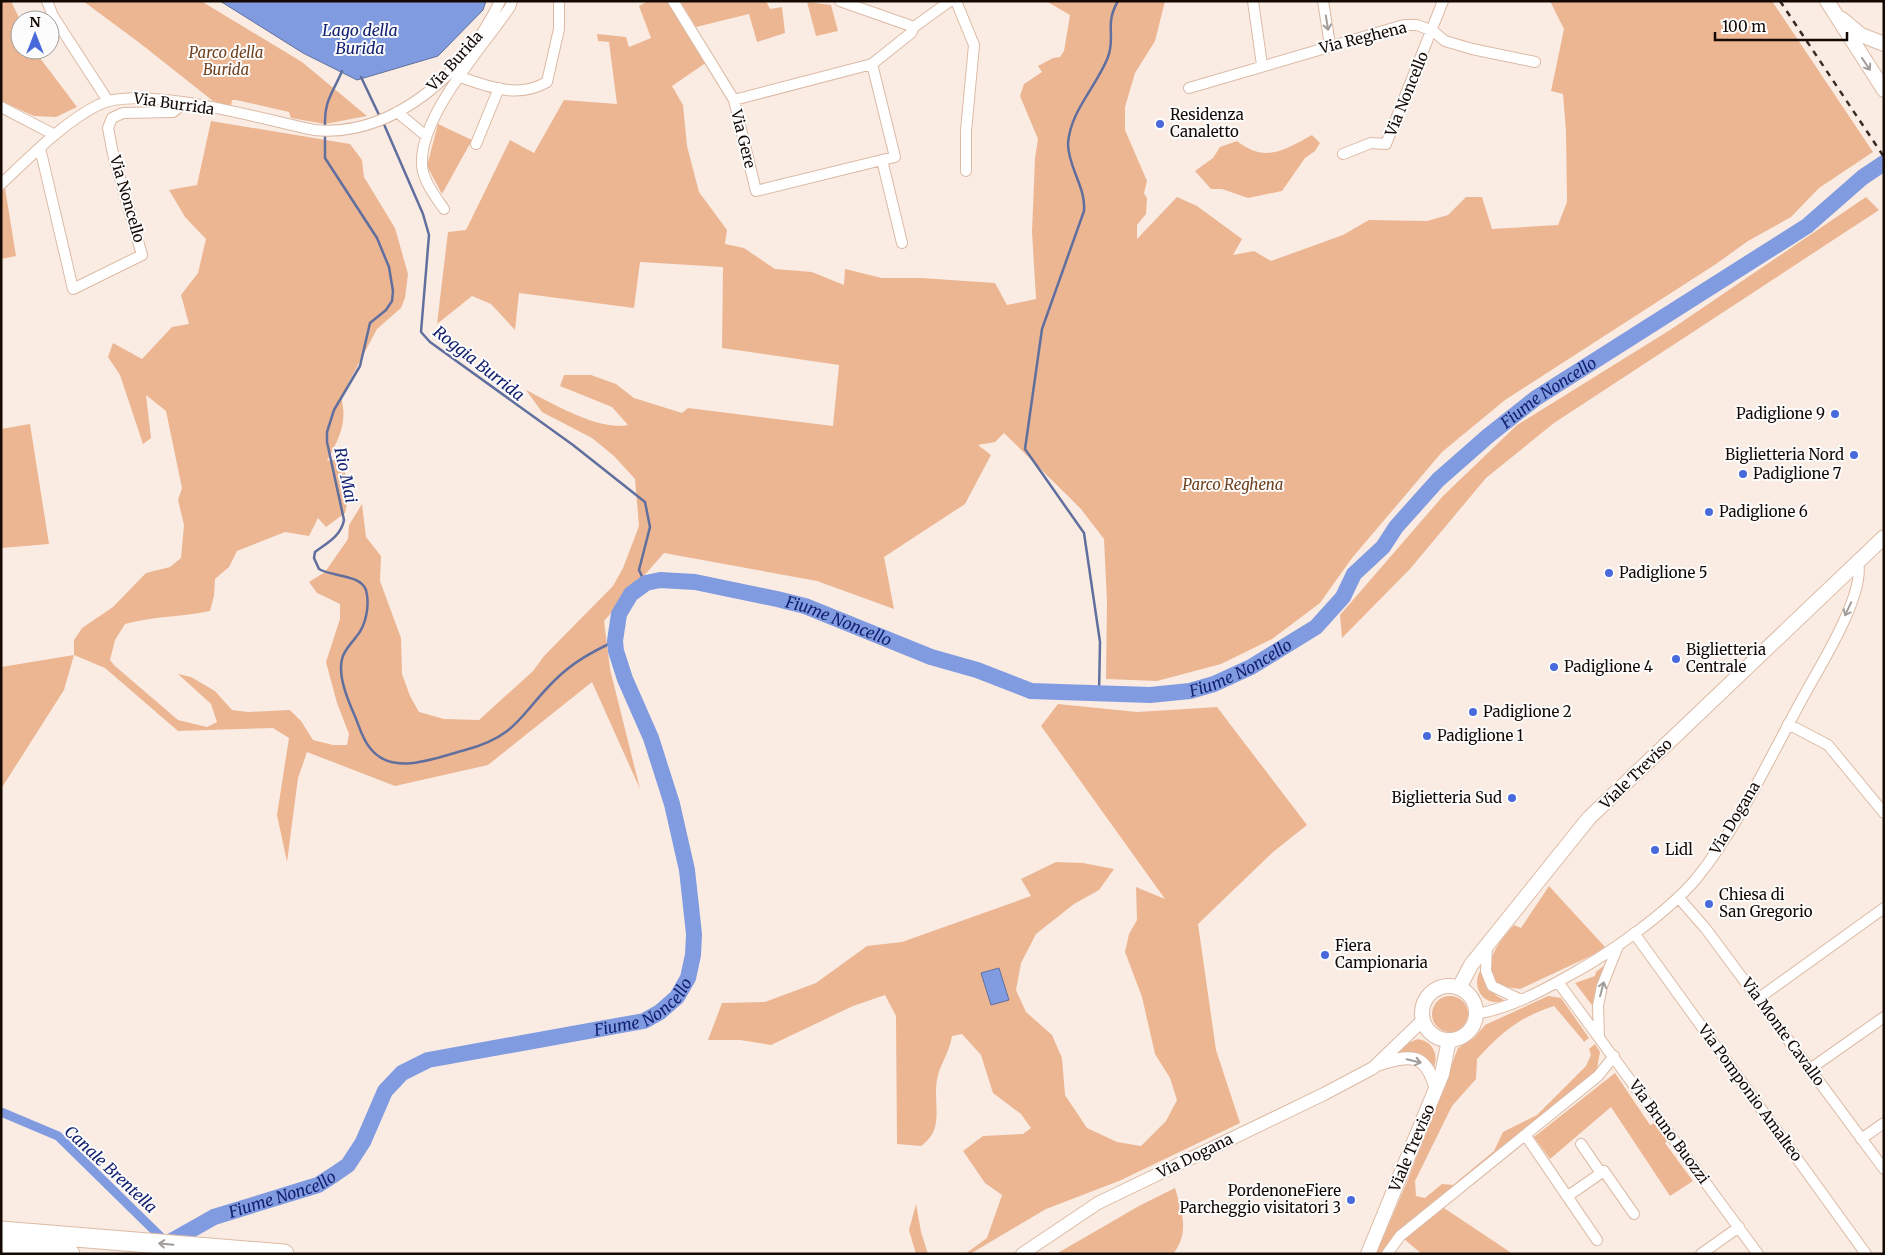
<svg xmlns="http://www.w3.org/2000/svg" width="1885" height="1255" font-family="Merriweather,serif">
  <rect width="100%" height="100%" fill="#faece3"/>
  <path fill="#ecb693" d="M1 1H11L20 20V50H34L77 107 56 117 34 116 1 101Z
    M83 1H201L302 62 367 116 325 124 291 118 289 112 236 100H232L231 106 213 101 141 44Z
    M648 1H667L707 62 672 86 683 105 687 146 699 192 727 230 725 244 744 248 775 269 812 272 844 285 845 269 882 278H921L995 283 1007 305 1036 299 1032 232 1035 158 1038 139 1020 96 1024 84 1042 72 1038 66 1053 58 1060 57 1064 51 1070 15 1046 1H1165L1155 41 1135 73 1125 107V130L1147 181 1144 193 1147 198 1146 214 1137 225V239L1177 197 1197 206 1242 239 1233 255 1254 251 1271 261 1343 235 1369 220 1427 221 1448 215 1466 197H1482L1492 229 1558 225 1567 202 1566 131 1563 94 1551 91 1564 29 1550 1H1772L1873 152 1819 188 1791 217 1748 241 1716 264 1505 400 1442 452 1352 558 1320 603 1272 639 1221 664 1157 681 1106 679 1107 602 1104 539 1081 509 1004 433 995 442 978 445 991 455 965 504 884 557 894 609 817 581 664 553 604 621 610 669 640 789 592 682 488 765 395 786 307 752 298 778 287 862 277 815 289 738 273 728 178 731 105 668 74 655 64 690 1 789V667L74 655V640L82 628 113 607 146 573 170 567 181 558 184 525 178 500 182 488 166 411 146 395 151 438 143 444 120 375 108 357 113 343 142 359 172 327 189 324 181 295 198 273 206 239 185 217 169 190 197 185 211 121 350 144 362 160 364 177 395 228 408 274 405 298 401 308 377 329 341 397C348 423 339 438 327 461L339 459C349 476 350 494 345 513L326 527 318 518 309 536 285 532 237 551 229 567 215 579 214 596 210 611C182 617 153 616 125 624L115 640 110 660 115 666 178 720 207 727 217 722 211 704 178 674 191 677 215 691 232 710 248 712 290 710 301 721 313 740 333 745H347L349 734 337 703 326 662 340 619V604L317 593 309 582 325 572 348 539 349 525 362 504 366 537 381 556 380 581 401 638 402 674 410 696 419 712 444 719 479 720 533 671 544 656 613 586 623 568 639 526 635 479 614 456 592 438 542 412 526 390C552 403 598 431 628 425L612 407 560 386 564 375H591L616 384 634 398 682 413 688 408 833 426 839 365 722 348 723 267 640 262 634 308 519 293 515 330 491 304 472 296 437 324 448 232 466 230 510 140 534 153 564 100 617 104 609 42 598 41 597 34 626 37 629 47 651 38 639 6Z
    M680 1H766L770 9 782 7 785 33 757 42 749 14 696 27Z
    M807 2 831 5 838 31 816 36Z
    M438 124 472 140 442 194 427 166Z
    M1312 135 1320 143 1315 151 1305 158 1282 191 1248 198 1222 189H1211L1195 171 1213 158 1220 147 1237 141C1265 163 1283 151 1312 135Z
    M5 188 16 256 1 259V192Z
    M1866 197 1879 210 1554 423 1486 478 1410 569 1342 638 1340 615 1443 496 1517 425 1670 330Z
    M30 424 49 544 1 548V429Z
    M1058 704 1137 712 1217 707 1307 825 1273 852 1198 924 1216 1050 1240 1123 1119 1181 1046 1209 970 1254H965L987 1238 1002 1195 985 1183 963 1151 983 1136 1023 1134 1031 1128 1021 1114 993 1093 981 1055 962 1034 952 1036C949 1053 942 1061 938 1075 931 1102 947 1128 921 1146L897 1144 896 1016 885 995 853 1006 771 1045 740 1040H708L722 1003 765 1002 816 983 867 946 902 942 1031 896 1021 879 1056 862 1083 863 1114 869 1099 890 1074 904 1036 934 1021 963 1016 990 1026 1012 1052 1035 1062 1058 1065 1095 1087 1128 1117 1142 1141 1146 1166 1121 1177 1100 1170 1078 1155 1054 1142 997 1125 952 1129 934 1137 920 1136 887 1165 899 1041 726Z
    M1549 886 1605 947 1595 954 1520 989 1499 986C1479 965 1499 942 1514 925L1521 928Z
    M1606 964 1595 1009 1575 983 1595 976 1596 972Z
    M1480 971C1489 983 1486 991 1504 1000L1503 1001C1484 1007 1471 988 1480 971Z
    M1432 1014a18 18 0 1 1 36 0a18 18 0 1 1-36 0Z
    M1548 996 1561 998 1589 1038 1584 1042 1582 1039 1554 1006C1518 1018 1502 1032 1477 1059L1476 1079 1452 1106 1415 1181 1416 1196 1425 1198 1442 1184 1453 1185 1494 1151 1503 1132 1537 1115 1586 1066 1591 1055 1589 1049 1595 1044 1600 1052 1597 1069 1578 1089 1384 1254H1376L1407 1182 1458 1048 1474 1038 1485 1025Z
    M1418 1039C1432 1041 1439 1054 1434 1067L1428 1061 1399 1053 1408 1043Z
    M1615 1073 1650 1125 1655 1123 1668 1140 1665 1143 1693 1181 1670 1196 1611 1107 1550 1159 1534 1137Z
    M1175 1188C1182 1212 1190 1233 1173 1254H1056L1139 1206Z
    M916 1204 921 1232 928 1254H916L909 1230Z
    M1444 1208 1513 1254H1422L1404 1239Z"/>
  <path fill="#819be0" stroke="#606f9e" d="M220 1H486L483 10 438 56 357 80 303 53Z
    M999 968 1009 1000 991 1005 981 973Z"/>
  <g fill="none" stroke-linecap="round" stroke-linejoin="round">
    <path stroke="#606f9e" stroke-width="2.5" d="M361 77 380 117
      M383 122 423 214 429 235 421 332 430 342 573 445 645 502 650 527 639 570 645 583
      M325 126C324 100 333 93 342 71
      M325 132V158L377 238 389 267 393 291 392 301 386 310 370 323 360 366 334 410 327 432V442L344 520C341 536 327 543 315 552L314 558 319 569C332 577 360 574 366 590 370 605 366 626 356 637 351 644 344 650 342 659 338 676 347 698 354 714 359 725 362 739 370 748 392 777 435 758 465 750 518 736 520 714 555 680 573 662 592 652 615 641
      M1099 694 1100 642 1084 533 1025 449 1042 329 1084 211C1086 187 1068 167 1068 144 1070 111 1097 86 1108 57 1116 35 1104 25 1118 1"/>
    <path stroke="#819be0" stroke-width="9" d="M1 1112 58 1136 166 1242"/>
    <path stroke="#819be0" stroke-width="16" id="s1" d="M165 1254 168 1243 214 1217 318 1185 335 1174 348 1165 363 1142 385 1091 402 1073 428 1060 644 1021 660 1012 677 997 688 978 693 955 694 934 687 870 672 804 651 738 625 679 616 651 615 641 619 614 631 594 646 583 660 580 695 582 777 599 805 606 931 657 977 670 1031 691 1150 695 1190 691 1214 684 1251 667 1316 627 1343 597 1354 574 1383 547 1396 527 1438 480 1488 436 1536 398 1807 226 1863 177 1884 163"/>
    <defs>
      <path id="minor" d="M47 1 53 16 108 101
        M673 1 734 100
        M840 1 914 27
        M956 1 974 45 966 131V171
        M1253 1 1262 65
        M1323 1 1330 45
        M872 64 895 157 882 160 902 243
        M460 77C490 87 518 99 547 82L559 29V1
        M1189 88 1404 25H1417L1433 31 1445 41 1472 49 1535 62
        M1 107 55 135
        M397 112 426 136
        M476 144 499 88
        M40 148 73 289 142 255 113 154 108 128 112 118 123 113 173 112 184 103
        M1343 154 1371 143 1386 144 1443 1
        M882 160 756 191 734 100 872 64 911 33 914 27 950 1
        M1 184C29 158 64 122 98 105 141 83 265 120 314 130 394 138 468 70 500 1
        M444 209C435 196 423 181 422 165 419 116 483 47 510 7L512 1
        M1788 724 1828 745 1884 813
        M1678 897 1706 929 1884 1169
        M1634 933 1866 1254
        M1487 946 1486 971 1492 986 1521 1000
        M1558 982 1758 1254
        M1759 998 1884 908
        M1476 1014C1510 1008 1540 992 1570 975 1609 954 1667 913 1696 879 1741 824 1775 746 1811 683 1826 657 1865 591 1858 563
        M1599 1036 1598 1006 1602 986 1618 946
        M1810 1069 1884 1017
        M1526 1136 1597 1240
        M1861 1139 1884 1123
        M1581 1144 1601 1173
        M1568 1196 1604 1171 1634 1214
        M1387 1254 1400 1236 1598 1076 1614 1056
        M1701 1254 1739 1227"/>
      <path id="tertiary" d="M1377 1065C1410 1055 1426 1051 1436 1090
        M1022 1254 1098 1203 1324 1094 1373 1068 1423 1020"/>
      <path id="secondary" d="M1827 1 1884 90
        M1842 19 1861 35 1884 44
        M1422 1013a27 27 0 1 1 54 0a27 27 0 1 1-54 0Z
        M1459 988 1471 965 1589 818 1884 537
        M1368 1254 1442 1074 1449 1040"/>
      <path id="motorway" d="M1 1231 284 1254
        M1 1248 70 1254"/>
    </defs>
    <use href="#minor" stroke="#dcbaa4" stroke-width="12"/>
    <use href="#tertiary" stroke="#dcbaa4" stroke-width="14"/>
    <use href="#secondary" stroke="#dcbaa4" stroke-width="16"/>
    <use href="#motorway" stroke="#dcbaa4" stroke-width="21"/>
    <use href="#minor" stroke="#fff" stroke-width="10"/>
    <use href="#tertiary" stroke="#fff" stroke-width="12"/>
    <use href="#secondary" stroke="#fff" stroke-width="14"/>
    <use href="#motorway" stroke="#fff" stroke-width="19"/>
    <path stroke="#372c25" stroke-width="2.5" stroke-dasharray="6 6" stroke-linecap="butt" d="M1780 1 1884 157"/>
  </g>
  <defs><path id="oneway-shaft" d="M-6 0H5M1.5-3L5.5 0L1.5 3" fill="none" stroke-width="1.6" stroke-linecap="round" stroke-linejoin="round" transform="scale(1.25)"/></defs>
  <g stroke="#a19d9a">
    <use href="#oneway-shaft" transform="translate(1327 23) rotate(81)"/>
    <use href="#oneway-shaft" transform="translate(1866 64) rotate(56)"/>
    <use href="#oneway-shaft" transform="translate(1848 609) rotate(115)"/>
    <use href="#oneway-shaft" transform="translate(1602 989) rotate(-75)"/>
    <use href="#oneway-shaft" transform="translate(1414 1061) rotate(13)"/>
    <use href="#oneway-shaft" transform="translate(166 1244) rotate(-175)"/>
  </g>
  <g fill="#4869dc" stroke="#fcfcfc" stroke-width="2">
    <circle cx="1160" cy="124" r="5"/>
    <circle cx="1835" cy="414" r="5"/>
    <circle cx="1854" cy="455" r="5"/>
    <circle cx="1743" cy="474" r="5"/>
    <circle cx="1709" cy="512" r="5"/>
    <circle cx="1609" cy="573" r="5"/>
    <circle cx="1676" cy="659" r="5"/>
    <circle cx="1554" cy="667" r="5"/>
    <circle cx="1473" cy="712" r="5"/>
    <circle cx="1427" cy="736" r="5"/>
    <circle cx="1512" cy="798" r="5"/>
    <circle cx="1655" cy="850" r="5"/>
    <circle cx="1709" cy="904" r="5"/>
    <circle cx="1325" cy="955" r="5"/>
    <circle cx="1351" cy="1200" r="5"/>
  </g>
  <g text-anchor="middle" stroke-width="4" stroke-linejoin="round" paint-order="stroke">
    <g font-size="15" fill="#140903" stroke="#fcfcfc">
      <text transform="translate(1363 38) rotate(-14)" y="5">Via Reghena</text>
      <text transform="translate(455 61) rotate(-48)" y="5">Via Burida</text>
      <text transform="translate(1407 94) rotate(-68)" y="5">Via Noncello</text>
      <text transform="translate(174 104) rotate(8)" y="5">Via Burrida</text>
      <text transform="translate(743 139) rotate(76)" y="5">Via Gere</text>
      <text transform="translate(127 199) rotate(74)" y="5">Via Noncello</text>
      <text transform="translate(1636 774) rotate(-44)" y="5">Viale Treviso</text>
      <text transform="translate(1735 818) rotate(-59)" y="5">Via Dogana</text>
      <text transform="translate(1783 1032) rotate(54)" y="5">Via Monte Cavallo</text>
      <text transform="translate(1750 1093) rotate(54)" y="5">Via Pomponio Amalteo</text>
      <text transform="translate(1669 1132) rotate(54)" y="5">Via Bruno Buozzi</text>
      <text transform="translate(1412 1148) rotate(-67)" y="5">Viale Treviso</text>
      <text transform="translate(1195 1156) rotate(-26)" y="5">Via Dogana</text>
    </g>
    <g font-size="15" font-style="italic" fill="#6f401d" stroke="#fcfcfc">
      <text x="226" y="58">Parco della<tspan x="226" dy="17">Burida</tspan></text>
      <text x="1233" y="490">Parco Reghena</text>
    </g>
    <g font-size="15" fill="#140903" stroke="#fcfcfc" text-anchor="start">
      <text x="1170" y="120">Residenza<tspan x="1170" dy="17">Canaletto</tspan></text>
      <text x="1825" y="419" text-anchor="end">Padiglione 9</text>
      <text x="1844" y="460" text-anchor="end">Biglietteria Nord</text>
      <text x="1753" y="479">Padiglione 7</text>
      <text x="1719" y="517">Padiglione 6</text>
      <text x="1619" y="578">Padiglione 5</text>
      <text x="1686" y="655">Biglietteria<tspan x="1686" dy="17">Centrale</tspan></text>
      <text x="1564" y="672">Padiglione 4</text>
      <text x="1483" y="717">Padiglione 2</text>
      <text x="1437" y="741">Padiglione 1</text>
      <text x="1502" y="803" text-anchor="end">Biglietteria Sud</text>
      <text x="1665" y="855">Lidl</text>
      <text x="1719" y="900">Chiesa di<tspan x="1719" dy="17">San Gregorio</tspan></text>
      <text x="1335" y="951">Fiera<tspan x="1335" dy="17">Campionaria</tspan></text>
      <text x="1341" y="1196" text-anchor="end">PordenoneFiere<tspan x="1341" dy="17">Parcheggio visitatori 3</tspan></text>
    </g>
    <g font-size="16" font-style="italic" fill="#12206f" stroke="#fcfcfc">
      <text x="360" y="36">Lago della<tspan x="360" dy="18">Burida</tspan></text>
      <text transform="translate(479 363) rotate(38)" y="6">Roggia Burrida</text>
      <text dy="6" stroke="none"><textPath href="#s1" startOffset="2086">Fiume Noncello</textPath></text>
      <text transform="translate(346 475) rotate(78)" y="6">Rio Mai</text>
      <text dy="6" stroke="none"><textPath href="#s1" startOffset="1246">Fiume Noncello</textPath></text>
      <text dy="6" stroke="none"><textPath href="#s1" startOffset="1666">Fiume Noncello</textPath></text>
      <text dy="6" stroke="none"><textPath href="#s1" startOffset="571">Fiume Noncello</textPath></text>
      <text transform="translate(111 1169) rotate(43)" y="6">Canale Brentella</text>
      <text dy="6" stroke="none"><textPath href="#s1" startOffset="136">Fiume Noncello</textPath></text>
    </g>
  </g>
  <rect width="1885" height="1255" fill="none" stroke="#140903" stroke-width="5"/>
  <g transform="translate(35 35)"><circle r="24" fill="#fcfcfc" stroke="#9f9b98"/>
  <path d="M0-4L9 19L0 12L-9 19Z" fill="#4869dc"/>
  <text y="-8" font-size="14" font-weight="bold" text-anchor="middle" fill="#140903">N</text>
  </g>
  <path d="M1715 32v8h132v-8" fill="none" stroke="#140903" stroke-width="2.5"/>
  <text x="1722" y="32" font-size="15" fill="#140903" stroke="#fcfcfc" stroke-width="4" paint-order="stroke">100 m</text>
</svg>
